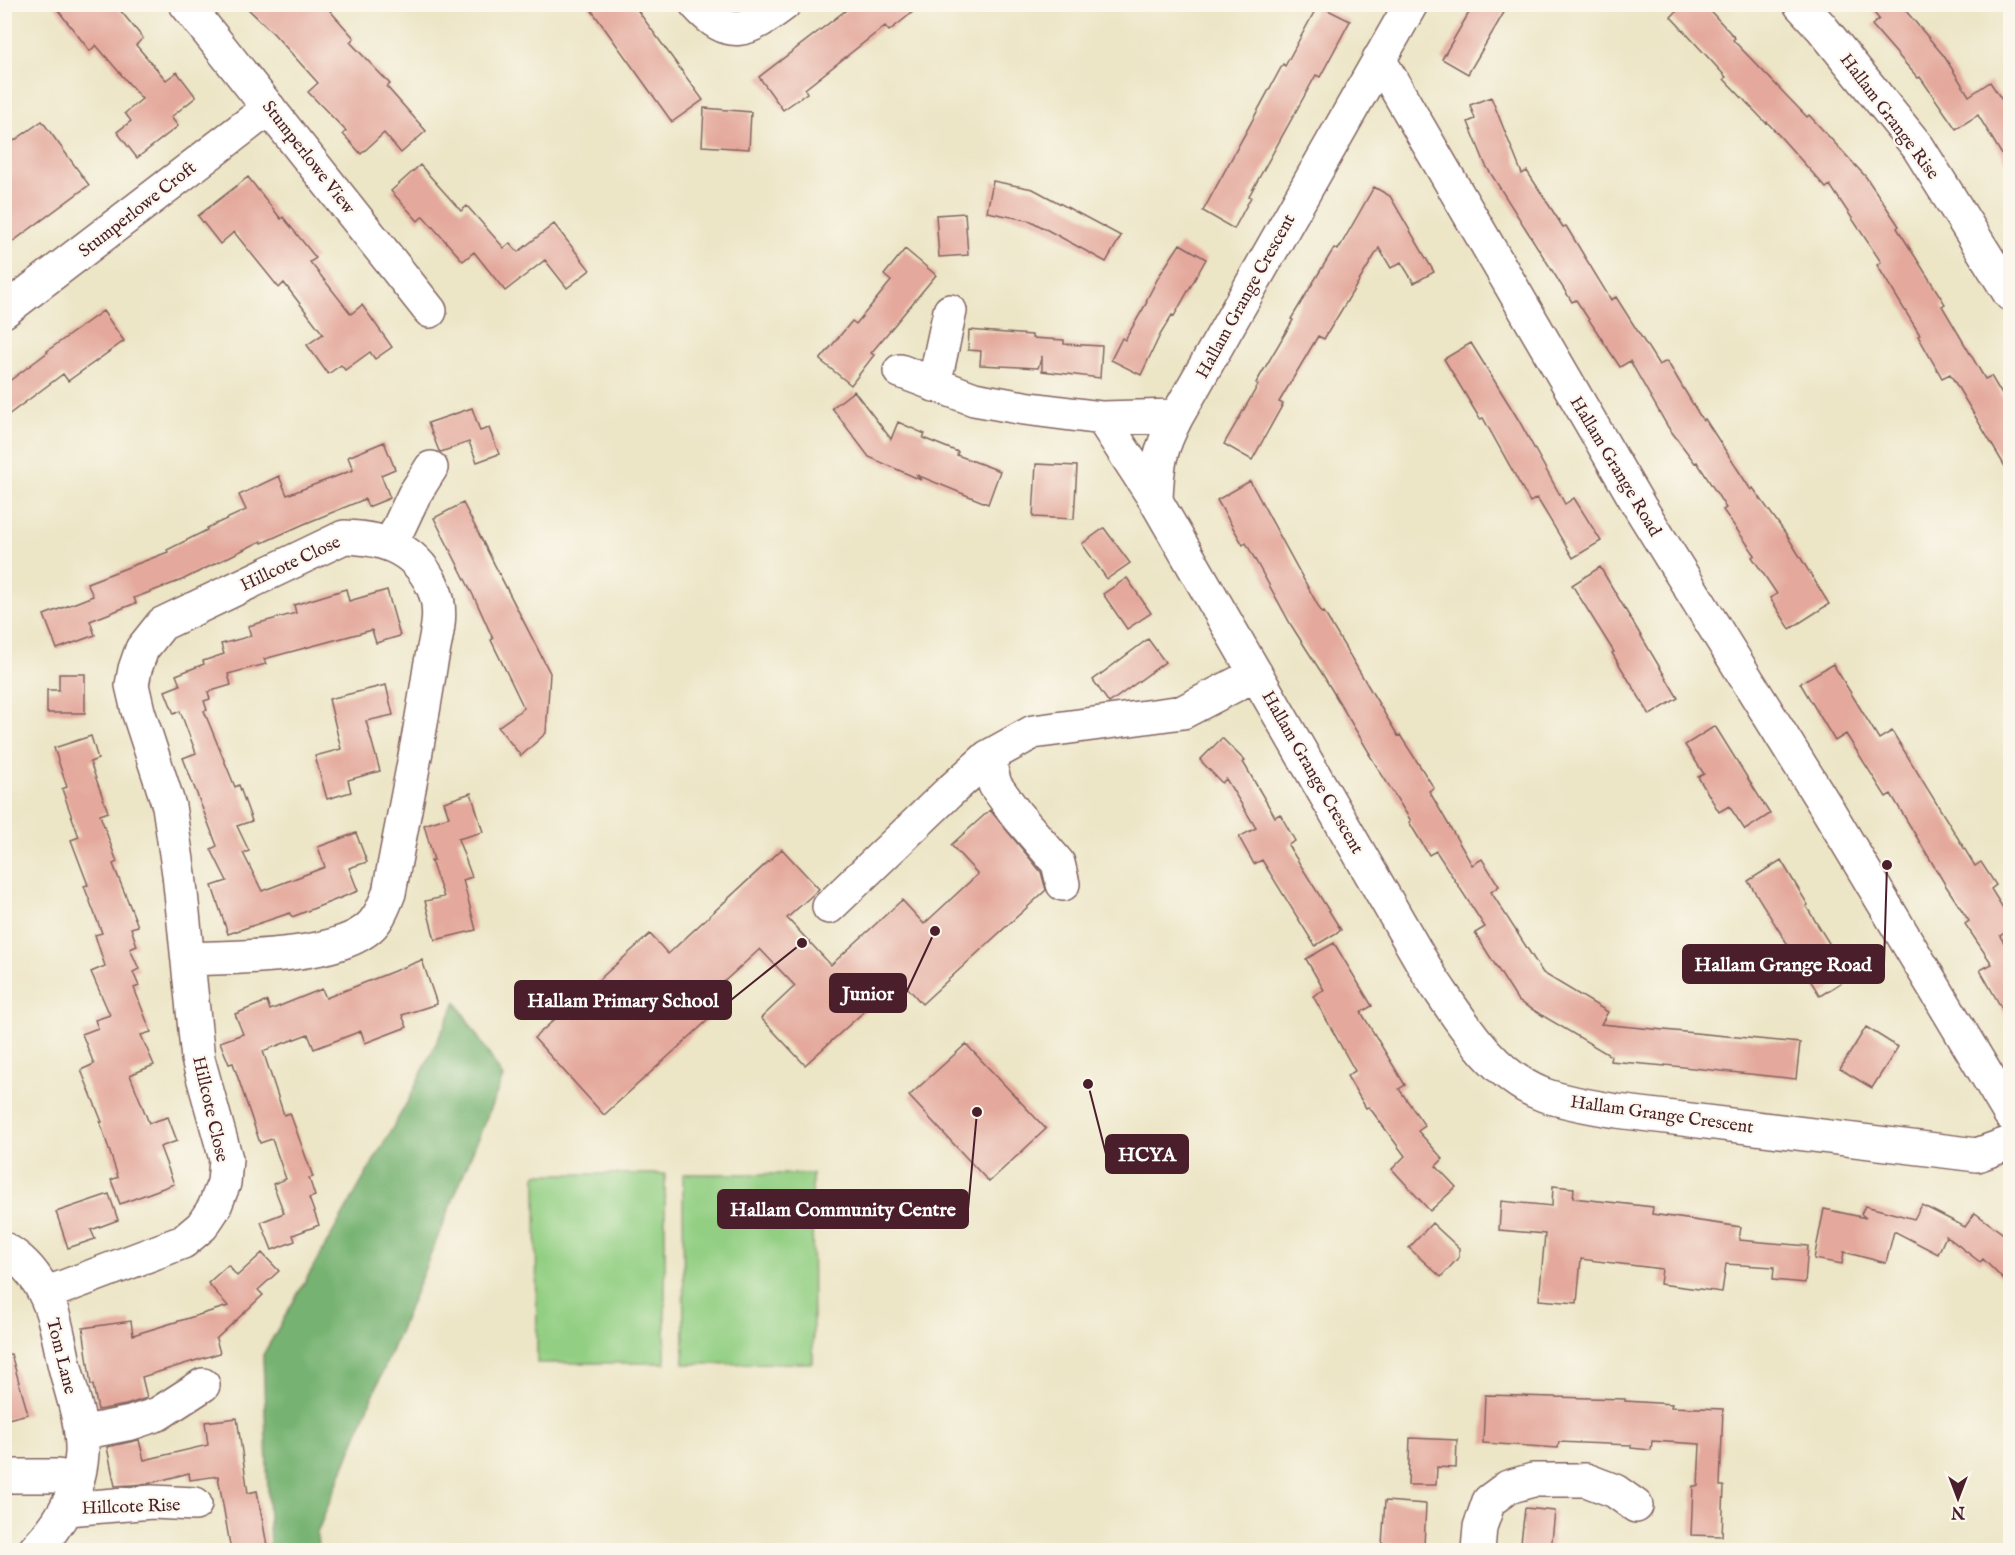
<svg xmlns="http://www.w3.org/2000/svg" width="2015" height="1555" font-family="'IM FELL English',serif">
  <rect width="100%" height="100%" fill="#fbf7ec"/>
  <filter id="ink" filterUnits="userSpaceOnUse"><feTurbulence type="fractalNoise" baseFrequency=".0167" numOctaves="2"/><feDisplacementMap in="SourceGraphic" scale="12" xChannelSelector="R" yChannelSelector="G"/><feConvolveMatrix kernelMatrix="1 2 1 2 8 2 1 2 1" color-interpolation-filters="sRGB"/></filter>
  <filter id="wash" filterUnits="userSpaceOnUse"><feTurbulence type="fractalNoise" baseFrequency=".008" numOctaves="4" result="noise"/><feDisplacementMap in="SourceGraphic" scale="24" xChannelSelector="R" yChannelSelector="G"/><feGaussianBlur stdDeviation="1.35" result="paint"/><feColorMatrix in="noise" values="0 0 0 0 0 0 0 0 0 0 0 0 0 0 0 0 0 1.4 0 .05"/><feComposite in="paint" operator="in"/></filter>
  <g filter="url(#wash)">
    <rect width="100%" height="100%" fill="#ece5c6"/>
    <path fill="#93cf83" stroke="#6e7757" stroke-width="1.5" d="M536 1174H665V1363H537Z
      M683 1174H812L813 1363 684 1364Z"/>
    <path fill="#76b271" stroke="#60684e" stroke-width="1.5" d="M456 1002 503 1077 317 1533 318 1550H270L263 1355 409 1099Z"/>
    <g id="blocks">
      <path fill="#e4a99c" d="M53 4H115L143 38 136 45 166 80 177 72 196 97 171 117 178 126 137 158 117 132 131 121 125 113 142 99 96 45 90 51Z
        M243 4H324L354 38 350 42 390 84 387 87 426 131 401 153 384 133 361 154 343 134 346 131 308 92 318 83 274 34Z
        M587 4H633L703 100 672 122Z
        M854 4H923L889 31 885 26 805 89 807 93 783 110 759 77Z
        M1474 4H1509L1468 74 1442 59Z
        M1684 4H1704L1735 38 1733 40 1807 117 1809 115 1866 177 1899 226 1897 228 1945 304 1942 306 1985 379 1991 376 2010 408V475L1950 374 1942 378 1918 336 1920 335 1877 265 1881 262 1830 185 1826 188 1767 122 1766 123 1724 79 1726 77 1671 17Z
        M1867 4H1900L1944 56 1969 96 1990 82 2010 112V168L1978 115 1956 129 1920 77 1918 78 1872 25 1879 19Z
        M1318 5 1350 21 1320 77 1316 75 1249 196 1251 197 1234 229 1203 211 1283 64 1285 66Z
        M1491 97 1522 174 1527 171 1563 227 1566 226 1611 300 1616 297 1659 365 1667 361 1703 421 1705 419 1751 490 1753 488 1786 534 1829 604 1790 629 1770 598 1777 594 1752 557 1755 555 1723 510 1726 508 1697 462 1695 463 1668 427 1630 361 1620 367 1576 300 1572 302 1486 166 1468 122 1475 119 1470 105Z
        M704 108 751 112 749 149 702 146Z
        M42 121 89 185 4 248V148Z
        M420 165 461 211 467 206 504 248 510 243 518 252 554 224 590 270 567 288 545 260 505 291 474 252 463 261 423 216 418 221 391 191Z
        M248 177 281 219 283 217 316 258 310 262 351 314 362 305 392 347 375 359 370 352 345 370 341 365 328 374 307 345 323 334 284 283 279 288 234 232 220 244 198 216Z
        M993 181 1033 189 1121 236 1106 262 1031 221 987 212Z
        M1374 187 1390 196 1434 272 1414 283 1401 262 1391 268 1379 248 1324 339 1318 336 1279 402 1283 404 1252 460 1224 444 1258 385 1256 383 1293 320 1291 319 1334 248 1338 250Z
        M965 213 968 255 939 257 936 215Z
        M1180 244 1206 259 1174 316 1172 315 1160 335 1141 375 1111 360 1122 338 1125 340 1147 302 1146 301 1159 276Z
        M905 249 936 275 871 353 874 355 851 385 820 360 852 321 856 324 891 281 884 275Z
        M103 311 124 341 68 381 63 374 4 418V385L48 352 47 351Z
        M969 330 1032 335V338L1064 340V344L1102 346 1100 378 1042 371V356L1038 368 980 365 981 351 968 350Z
        M1471 343 1518 419 1565 504 1574 498 1601 541 1573 558 1537 498 1530 502 1483 418 1480 419 1444 359Z
        M854 391 891 439 898 422 925 434 923 438 958 452 957 455 1000 471 988 504 917 475 921 480 869 457 832 408Z
        M472 408 480 431 489 428 499 454 477 462 469 442 441 452 439 451 428 423Z
        M384 442 395 469 381 475 390 498 368 507 365 499 304 524 262 543 261 541 182 580 134 598 136 603 90 621 95 635 57 649 44 615 93 596 87 583 168 552 167 550 207 530V528L246 510 239 495 279 476 287 495 353 470 348 457Z
        M1036 464 1077 466 1074 519 1033 517Z
        M1250 481 1322 613 1324 612 1398 736 1400 735 1434 788 1429 791 1472 865 1482 859 1499 886 1491 892 1543 973 1608 1012 1601 1024 1800 1043 1796 1079 1665 1065V1066L1610 1061 1611 1056 1518 1001 1475 933 1485 927 1436 851 1429 855 1409 822 1411 821 1369 754H1370L1323 675 1291 625 1246 543 1243 545 1217 500Z
        M463 503 550 673 546 733 521 756 498 727 524 708 491 640 493 639 476 601 434 518Z
        M1104 528 1130 563 1107 579 1082 544Z
        M1600 567 1678 698 1650 715 1612 653 1614 652 1572 585Z
        M1127 578 1151 613 1127 629 1103 594Z
        M346 589 349 601 387 590 400 636 376 643 372 630 264 659 266 664 228 674 231 685 208 692 210 699 204 701 207 710 204 711 235 787 239 785 252 821 237 826 249 851 243 853 262 891 325 867 318 847 356 833 367 862 349 868 358 891 292 917 290 913 228 934 212 886 227 881 211 849 217 846 183 758 196 753 180 711 174 714 165 691 180 685 176 675 204 664 203 661 224 654 221 644 251 636 248 626 296 613 294 605Z
        M1148 639 1165 662 1109 703 1093 680Z
        M1833 664 1879 739 1892 731 1975 866 1981 862 1996 885 1991 889 2010 919V929L2000 936 2010 953V1023L1980 970 1992 964 1965 924 1969 921 1946 886 1891 794 1886 797 1846 734 1835 741 1800 683Z
        M59 674H85V713H47V690H59Z
        M386 685 393 715 366 721 380 771 348 780 351 792 327 799 315 756 341 749 329 699Z
        M1715 726 1770 814 1745 830 1729 806 1719 812 1698 777 1704 774 1685 745Z
        M91 736 98 759 90 762 108 812 100 815 117 862 113 864 138 926 131 928 137 946 130 949 139 969 133 972 139 986 134 988 151 1032 141 1035 154 1065 130 1075 149 1123 168 1117 177 1141 160 1147 174 1184 120 1204 111 1180 118 1177 100 1122H102L81 1070 94 1064 82 1034 98 1028 95 1020 110 1015 91 972 105 966 95 935 102 933 84 886 88 885 71 840 79 837 62 789 67 787 54 748Z
        M1222 738 1245 761 1243 762 1275 817 1280 814 1295 841 1288 845 1341 930 1315 946 1262 860 1254 864 1239 837 1256 828 1226 779 1222 783 1200 760Z
        M471 793 483 832 458 839 472 877 463 880 476 930 435 940 425 901 444 897 431 861 434 860 424 825 449 817 444 802Z
        M990 810 1041 872 1046 890 922 1004 900 979 805 1065 761 1018 795 986 760 949 707 997 719 1010 604 1115 534 1038 650 934 668 954 782 849 819 889 787 918 831 965 902 900 924 924 978 874 951 845Z
        M1781 860 1808 905 1806 906 1850 977 1820 996 1748 881Z
        M1334 943 1372 1006 1361 1012 1405 1085 1399 1089 1425 1126 1418 1131 1443 1159 1436 1166 1456 1187 1430 1211 1392 1169 1405 1156 1369 1107 1366 1108 1347 1076 1355 1071 1313 996 1324 990 1306 959Z
        M422 960 437 1004 402 1015 407 1027 365 1043 361 1031 314 1049 308 1034 263 1051 284 1115 290 1113 313 1177 309 1178 315 1196 309 1198 319 1225 293 1235 295 1241 272 1250 261 1222 284 1213 273 1184 286 1179 272 1139 260 1143 233 1063 229 1064 220 1042 243 1034 235 1014 267 1001 270 1010 322 989 326 998Z
        M1866 1027 1898 1047 1872 1088 1840 1069Z
        M966 1044 1046 1129 989 1182 909 1096Z
        M1553 1186 1574 1188 1573 1198 1653 1207 1652 1214 1741 1227 1739 1240 1808 1246 1805 1283 1773 1280 1774 1267 1726 1264 1722 1292 1660 1284 1662 1269 1581 1259 1577 1303 1539 1300 1545 1234 1499 1230 1501 1201 1552 1206Z
        M109 1194 118 1220 91 1230 95 1239 68 1248 56 1212Z
        M1922 1205 1965 1227 1975 1213 2010 1239V1286L1983 1259 1980 1262 1946 1236 1938 1254 1894 1231 1886 1263 1844 1252 1842 1264 1814 1259 1824 1209 1866 1218 1861 1214 1865 1206 1914 1219Z
        M1432 1223 1459 1248V1257L1441 1277 1409 1248Z
        M262 1253 279 1271 258 1290 263 1295 216 1339 220 1353 142 1377 147 1398 126 1405 98 1410 93 1385H91L83 1328 131 1321 133 1335 228 1306 208 1283 228 1265 237 1276Z
        M11 1354 28 1414 4 1420V1355Z
        M1485 1395 1625 1399V1401L1672 1404 1671 1407 1723 1409 1720 1486H1724L1722 1536 1691 1535 1693 1486H1698L1700 1444 1652 1441 1651 1450 1631 1448V1445L1559 1442 1558 1448 1483 1443Z
        M237 1418 248 1493 257 1491 268 1551H231L218 1476 190 1480 189 1473 147 1484 115 1486 107 1447 139 1440 144 1460 208 1445 205 1422Z
        M1410 1438 1457 1440 1456 1468 1437 1467 1436 1485H1408Z
        M1385 1501 1426 1504 1424 1546 1382 1544Z
        M1525 1508 1555 1511 1551 1551H1520Z"/>
    </g>
  </g>
  <g filter="url(#ink)">
    <use href="#blocks" fill-opacity="0" stroke="#836461" stroke-width="1.5"/>
    <g fill="none" stroke-linecap="round" stroke-linejoin="round">
      <defs>
        <path id="minor" d="M186 4 430 311
          M696 4C730 42 748 31 784 4
          M1411 4 1177 416C1160 449 1157 464 1156 501L1430 976C1460 1019 1491 1075 1544 1095 1568 1103 1592 1107 1617 1111L1977 1155 2010 1143
          M1800 4 1821 27 1918 147 2010 294
          M1379 59 1641 509 1828 810 2010 1114
          M4 311 269 108
          M900 371 974 399 1024 408 1102 418 1177 416
          M934 385 950 311
          M1102 418 1156 501
          M391 544 414 495 431 468
          M988 757 995 785 1016 814 1058 863 1063 884
          M829 907 948 793 988 757 1033 732 1183 712 1256 674
          M4 1249C22 1259 35 1274 44 1292 55 1313 59 1340 64 1363 71 1392 83 1423 82 1453 80 1491 61 1523 35 1550
          M45 1294 183 1242 202 1226 214 1208 224 1183 226 1159 198 1059 179 874 169 806 138 711 132 685 135 669 142 649 162 624 344 537C386 538 419 550 435 592 444 615 434 644 430 668 419 743 403 818 389 893 383 908 378 922 365 931 328 958 235 957 188 959
          M81 1433 131 1423 158 1414 203 1385
          M4 1476H57L77 1479
          M67 1509 152 1502 195 1504
          M1478 1550 1480 1527 1489 1501 1508 1487 1533 1480H1586L1615 1491 1636 1506"/>
      </defs>
      <use href="#minor" stroke="#836461" stroke-width="36"/>
      <use href="#minor" stroke="#fff" stroke-width="33"/>
    </g>
  </g>
  <g text-anchor="middle" stroke-width="4.5" stroke-linejoin="round" paint-order="stroke">
    <g font-size="18" fill="#4a1f2b" stroke="#fbf7ec">
      <text transform="translate(1890 116) rotate(53)" y="6">Hallam Grange Rise</text>
      <text transform="translate(309 157) rotate(52)" y="6">Stumperlowe View</text>
      <text transform="translate(137 209) rotate(-38)" y="6">Stumperlowe Croft</text>
      <text transform="translate(1245 296) rotate(-61)" y="6">Hallam Grange Crescent</text>
      <text transform="translate(1616 466) rotate(59)" y="6">Hallam Grange Road</text>
      <text transform="translate(290 563) rotate(-25)" y="6">Hillcote Close</text>
      <text transform="translate(1313 772) rotate(60)" y="6">Hallam Grange Crescent</text>
      <text transform="translate(211 1109) rotate(77)" y="6">Hillcote Close</text>
      <text transform="translate(1662 1114) rotate(8)" y="6">Hallam Grange Crescent</text>
      <text transform="translate(62 1356) rotate(76)" y="6">Tom Lane</text>
      <text transform="translate(131 1506) rotate(-2)" y="6">Hillcote Rise</text>
    </g>
  </g>
  <path fill="none" stroke="#4a1f2b" stroke-width="2" d="M1887 865L1884 964M935 931L906 993M802 943L731 1000M1088 1084L1106 1154M977 1112L968 1209"/>
  <g fill="#4a1f2b" stroke="#fbf7ec" stroke-width="2">
    <circle cx="1887" cy="865" r="6"/>
    <circle cx="935" cy="931" r="6"/>
    <circle cx="802" cy="943" r="6"/>
    <circle cx="1088" cy="1084" r="6"/>
    <circle cx="977" cy="1112" r="6"/>
  </g>
  <g fill="#4a1f2b" stroke="#4a1f2b" stroke-width="2">
    <rect x="1683" y="945" width="201" height="38" rx="6"/>
    <rect x="830" y="974" width="76" height="38" rx="6"/>
    <rect x="515" y="981" width="216" height="38" rx="6"/>
    <rect x="1106" y="1135" width="82" height="38" rx="6"/>
    <rect x="718" y="1190" width="250" height="38" rx="6"/>
  </g>
  <g font-size="20" text-anchor="middle" font-weight="bold" fill="#fff">
    <text x="1783" y="971">Hallam Grange Road</text>
    <text x="868" y="1000">Junior</text>
    <text x="623" y="1007">Hallam Primary School</text>
    <text x="1147" y="1161">HCYA</text>
    <text x="843" y="1216">Hallam Community Centre</text>
  </g>
  <rect width="2015" height="1555" fill="none" stroke="#fbf7ec" stroke-width="24"/>
  <g transform="translate(1958 1498) rotate(180)" stroke="#fbf7ec" stroke-width="4.5" paint-order="stroke">
  <path d="M0-4.5L10 22L0 15L-10 22Z" fill="#4a1f2b"/>
  <text y="-9" font-size="16" font-weight="bold" text-anchor="middle" fill="#4a1f2b">N</text>
  </g>
</svg>
